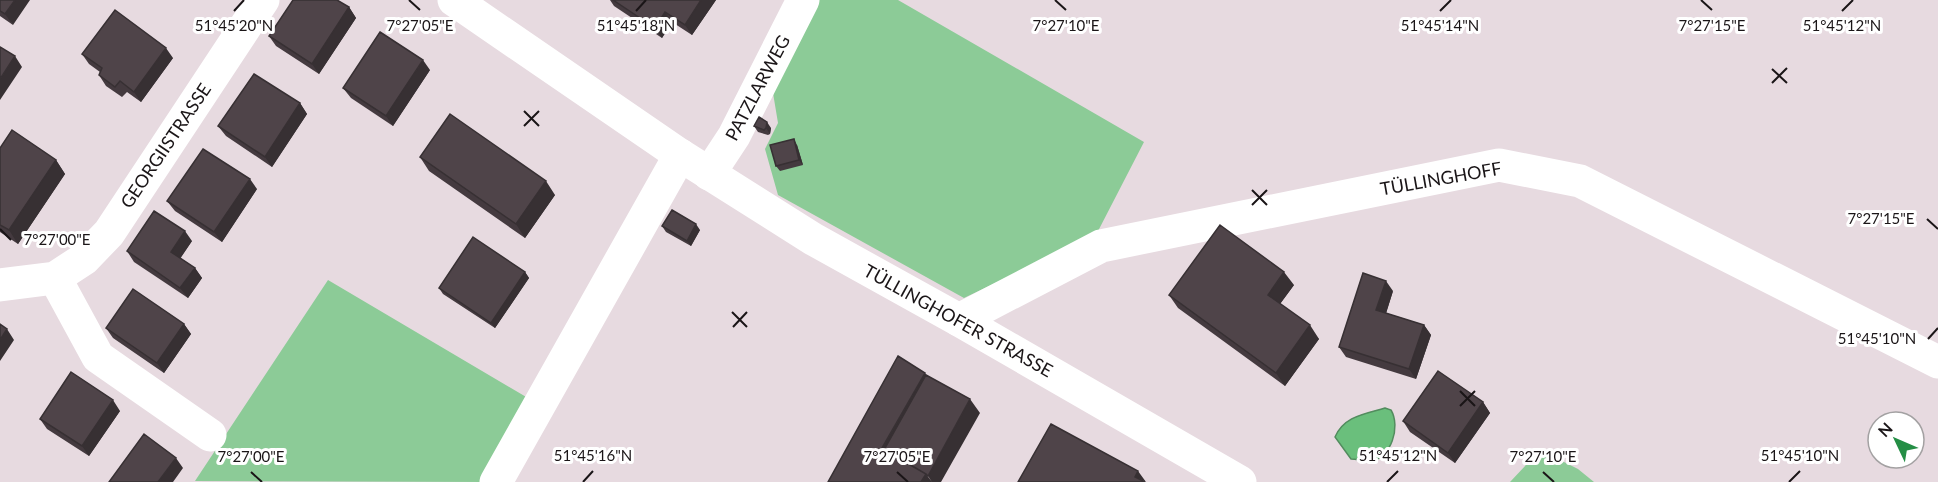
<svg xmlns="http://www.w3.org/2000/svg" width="1938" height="482" font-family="Lato,sans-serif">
  <rect width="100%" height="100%" fill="#e7dae0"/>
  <path fill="#8ccb97" d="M815 0H898L1144 142 1096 235 964 298 778 195 765 149 778 123 772 87Z
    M328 280 533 401 487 482 195 481Z
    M1540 450 1578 469 1594 482H1510Z"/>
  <path fill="#6abf7c" stroke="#528c5e" stroke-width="1.5" d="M1385 408 1391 410C1401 427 1391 458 1371 461 1365 462 1357 459 1351 459L1335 437C1344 416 1365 414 1385 408Z"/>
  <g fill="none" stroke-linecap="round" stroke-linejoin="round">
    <path stroke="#fff" stroke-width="33" d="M709 174 734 136 803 0
      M55 278 98 357 210 435
      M0 285 55 278 84 259 109 233 263 0
      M959 320 1101 246 1499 165 1580 181 1938 362
      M496 482 680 155"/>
    <path stroke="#fff" stroke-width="33" d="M454 0 680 155 813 239 959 320 1240 482"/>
  </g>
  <path fill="#443a3f" d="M0 0 13 25 0 16Z
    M610 0H716L692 35 672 22 662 38 614 6Z
    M349 7 356 18 319 74 276 46 269 36Z
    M82 54 173 58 141 102 127 92 122 97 106 86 99 75 100 72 89 64Z
    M430 70 393 126 351 98 343 88Z
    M300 103 307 114 272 167 226 136 218 126Z
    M754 126 771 128 770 134 768 135 758 132Z
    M797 145 803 165 780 171 776 166Z
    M0 148 56 160 65 174 18 244 0 232Z
    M420 157 555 195 525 238 429 171Z
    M257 189 222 242 175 211 167 201Z
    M662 226 700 230 691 246 666 232Z
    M192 241 180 258 195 268 202 278 188 298 134 262 127 251Z
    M525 272 529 278 495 328 443 294 439 288Z
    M1294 285 1280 304 1319 339 1285 386 1178 308 1169 295Z
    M1393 291 1386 313 1424 325 1431 335 1416 379 1346 357 1339 347Z
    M184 324 191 334 164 373 113 338 106 328Z
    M1483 402 1490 413 1455 463 1410 432 1403 421Z
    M120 411 89 456 47 429 40 419Z"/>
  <path fill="#373033" d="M15 0H30L13 25 5 14Z
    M701 0H716L692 35 685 25Z
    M349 7 356 18 319 74 312 64Z
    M665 12 672 22 662 38 655 28Z
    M166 48 173 58 141 102 134 92Z
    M15 56 22 67 0 100V79Z
    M423 60 430 70 393 126 386 116Z
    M300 103 307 114 272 167 265 157Z
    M767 122 771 128 770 134 766 128Z
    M794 139 797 145 803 165 799 160Z
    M56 160 65 174 18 244 9 230Z
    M250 179 257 189 222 242 214 232Z
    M546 181 555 195 525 238 516 224Z
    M696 224 700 230 691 246 687 241Z
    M185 231 192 241 178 262 171 252Z
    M195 268 202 278 188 298 180 288Z
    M525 272 529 278 495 328 491 323Z
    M1284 272 1294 285 1277 308 1268 295Z
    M1386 281 1393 291 1384 320 1376 310Z
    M184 324 191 334 164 373 157 363Z
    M1310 325 1319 339 1285 386 1276 373Z
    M1424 325 1431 335 1416 379 1409 369Z
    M7 329 14 340 0 361V340Z
    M925 373 936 388 896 458 882 448Z
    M970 399 980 413 941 482H932L928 476Z
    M113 400 120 411 89 456 82 446Z
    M1483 402 1490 413 1455 463 1448 453Z
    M176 458 183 468 173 482H158Z
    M1138 471 1146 482 1135 477Z
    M926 474 932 482H921Z"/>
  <path fill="#4f4449" stroke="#373033" stroke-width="1.5" d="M0 0H15L5 14 0 11Z
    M293 0H337L349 7 312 64 269 36Z
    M613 0H701L685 25 665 12 655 28Z
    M115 10 166 48 134 92 120 81 115 87 99 75 102 68 82 54Z
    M380 32 423 60 386 116 343 88Z
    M0 47 15 56 0 79Z
    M254 74 300 103 265 157 218 126Z
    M450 114 546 181 516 224 420 157Z
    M759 117 767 122 766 128 764 130 754 126Z
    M12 130 56 160 9 230 0 225V148Z
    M794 139 799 160 776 166 770 145Z
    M203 149 250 179 214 232 167 201Z
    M672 210 696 224 687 241 662 226Z
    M154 211 185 231 171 252 195 268 180 288 127 251Z
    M1220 225 1284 272 1268 295 1310 325 1276 373 1169 295Z
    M473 237 525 272 491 323 439 288Z
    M1363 273 1386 281 1376 310 1424 325 1409 369 1339 347Z
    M133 289 184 324 157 363 106 328Z
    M0 324 7 329 0 340Z
    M898 356 925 373 882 448 926 474 921 482H828Z
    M1438 371 1483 402 1448 453 1403 421Z
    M71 372 113 400 82 446 40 419Z
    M926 375 970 399 928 476 926 474 884 450Z
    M1051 424 1138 471 1135 477 1145 482H1018Z
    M144 434 176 458 158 482H109Z"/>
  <path fill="none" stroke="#1a1517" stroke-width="2" d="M409 0 420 10M1055 0 1066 10M1701 0 1712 10M234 11 244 0M636 11 646 0M1440 11 1451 0M1842 11 1853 0M1772 69 1787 83M1772 83 1787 68M524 111 539 126M524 126 539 111M1252 190 1267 205M1252 205 1267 190M1927 219 1938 229M0 229 11 240M732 312 747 327M733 327 747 312M1928 339 1938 328M1460 391 1475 406M1460 406 1475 391M251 472 262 482M897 472 908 482M1543 472 1554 482M583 482 593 471M1387 482 1398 471M1789 482 1800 471"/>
  <g text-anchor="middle" stroke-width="6" stroke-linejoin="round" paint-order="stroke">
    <g font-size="18" fill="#1a1517" stroke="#fff">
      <text transform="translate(758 88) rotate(-62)" y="6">PATZLARWEG</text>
      <text transform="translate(166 146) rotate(-56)" y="6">GEORGIISTRASSE</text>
      <text transform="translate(1441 179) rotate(-10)" y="6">TÜLLINGHOFF</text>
      <text transform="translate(958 321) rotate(29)" y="6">TÜLLINGHOFER STRASSE</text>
    </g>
  </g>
  <g font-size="15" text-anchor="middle" fill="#1a1517" stroke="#fff" stroke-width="6" stroke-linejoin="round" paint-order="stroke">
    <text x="420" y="31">7°27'05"E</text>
    <text x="1066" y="31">7°27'10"E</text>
    <text x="1712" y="31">7°27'15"E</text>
    <text x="234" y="31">51°45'20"N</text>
    <text x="636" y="31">51°45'18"N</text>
    <text x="1440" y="31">51°45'14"N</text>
    <text x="1842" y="31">51°45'12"N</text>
    <text x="1881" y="224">7°27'15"E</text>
    <text x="57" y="245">7°27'00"E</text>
    <text x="1877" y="344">51°45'10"N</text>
    <text x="593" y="461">51°45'16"N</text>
    <text x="1398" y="461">51°45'12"N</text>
    <text x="1800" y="461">51°45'10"N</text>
    <text x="251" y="462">7°27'00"E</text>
    <text x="897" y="462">7°27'05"E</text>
    <text x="1543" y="462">7°27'10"E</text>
  </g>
  <g transform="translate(1896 440) rotate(314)"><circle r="28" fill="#ffffff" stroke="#a3a1a2" stroke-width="1.5"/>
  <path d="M0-4.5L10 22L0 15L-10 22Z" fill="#248e45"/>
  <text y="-9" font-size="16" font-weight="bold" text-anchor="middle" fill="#1a1517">N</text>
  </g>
</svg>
